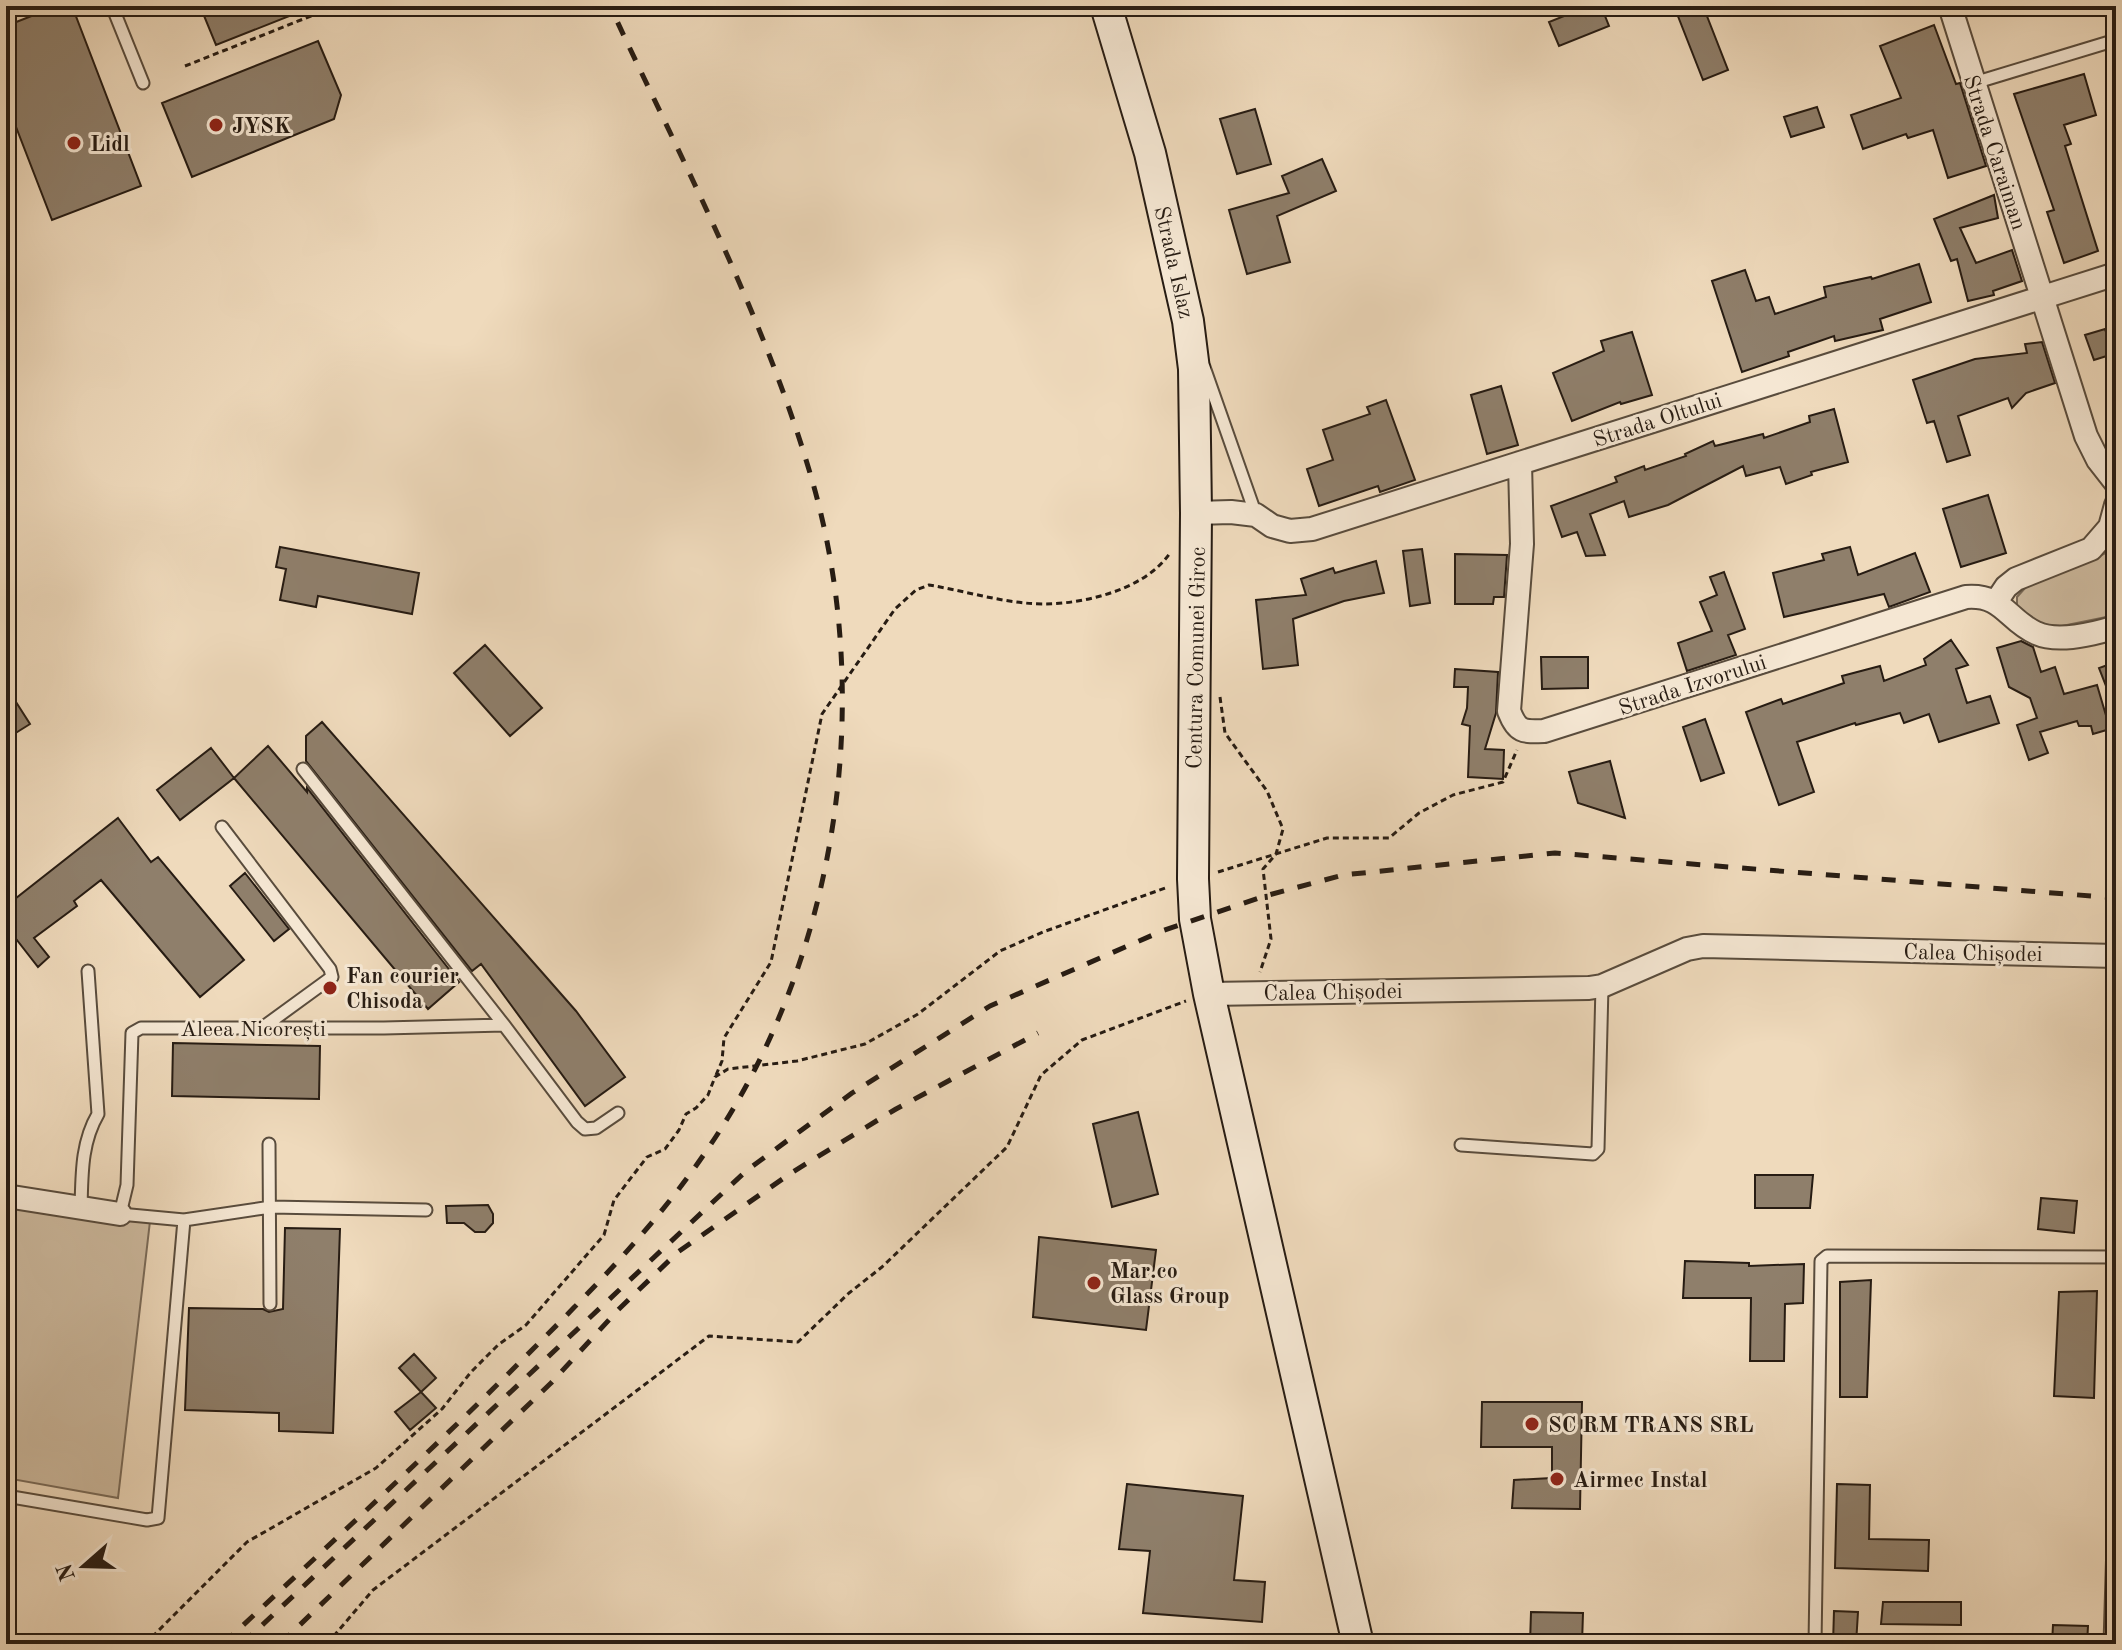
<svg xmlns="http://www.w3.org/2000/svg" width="2122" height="1650" font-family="'Old Standard TT',serif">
  <rect width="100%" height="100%" fill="#efdabc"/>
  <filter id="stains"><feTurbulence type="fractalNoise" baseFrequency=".0025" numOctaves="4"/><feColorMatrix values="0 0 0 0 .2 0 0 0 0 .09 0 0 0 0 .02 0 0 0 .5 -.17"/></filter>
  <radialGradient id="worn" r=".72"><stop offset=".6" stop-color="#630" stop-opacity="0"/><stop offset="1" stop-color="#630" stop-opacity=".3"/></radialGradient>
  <path fill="#cdba9f" stroke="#7a6b59" stroke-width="2" d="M2116 540V615L2062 626 2045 625 2017 612V597L2026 587 2104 554Z
    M6 1201 150 1221 118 1498 6 1478Z"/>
  <path fill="#8f7f6b" stroke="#271c13" stroke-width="2" d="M57 6H72L141 186 52 220 6 101V26Z
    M200 6H312V7L216 45Z
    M1589 6H1601L1609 26 1559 46 1549 22Z
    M1674 6H1703L1728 70 1703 80Z
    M1934 25 1956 84 1960 83 1986 166 1948 178 1933 130 1908 138 1906 134 1863 149 1851 115 1901 98 1880 46Z
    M318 41 341 95 334 119 192 177 162 103Z
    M2084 74 2096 115 2064 125 2071 144 2065 146 2098 251 2064 263 2047 212 2054 210 2014 94Z
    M1817 107 1824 127 1791 137 1784 117Z
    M1255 109 1271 164 1237 174 1220 119Z
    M1322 159 1336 191 1277 216 1290 262 1247 274 1229 210 1289 193 1282 176Z
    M1994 195 1998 218 1960 228 1976 263 2012 250 2022 281 1993 291 1994 295 1968 301 1957 259 1951 261 1934 219Z
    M1919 264 1931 302 1880 319 1883 330 1835 341 1834 336 1788 352 1789 356 1742 372 1712 281 1745 270 1756 301 1769 297 1775 314 1826 297 1824 287 1871 277 1872 279Z
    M2105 329 2113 354 2094 360 2085 335Z
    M1632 332 1652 395 1621 404 1620 402 1572 421 1553 373 1604 351 1601 341Z
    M2042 342 2055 383 2026 393 2012 408 2008 398 1958 416 1970 455 1947 462 1934 421 1927 423 1913 380 1975 359 2027 353 2025 344Z
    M1501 386 1518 445 1487 454 1471 395Z
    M1386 400 1415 480 1380 492 1378 486 1319 506 1307 469 1333 460 1323 430 1370 414 1367 407Z
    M1834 409 1848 462 1811 472 1812 475 1786 484 1780 467 1746 476 1743 466 1668 505 1629 517 1624 501 1590 514 1605 555 1586 556 1577 532 1562 537 1551 506 1617 482 1615 477 1644 466 1645 470 1686 456 1685 454 1713 441 1715 446 1763 434 1764 438 1810 422 1809 416Z
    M1988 495 2006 553 1961 567 1943 509Z
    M280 547 419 573 412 614 318 596 316 607 280 600 286 569 276 567Z
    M1850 547 1858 575 1915 553 1930 592 1889 607 1884 594 1784 617 1773 573 1824 560 1822 554Z
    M1422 549 1430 603 1410 606 1403 551Z
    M1455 554 1507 555 1504 597H1494L1493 604H1455Z
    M1376 561 1384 593 1344 601 1293 619 1298 665 1263 669 1256 600 1306 595 1301 579 1333 568 1335 573Z
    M1724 572 1745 629 1728 635 1736 655 1687 671 1678 643 1712 631 1700 602 1717 595 1710 577Z
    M1951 640 1968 665 1956 669 1967 703 1990 696 1999 723 1939 742 1929 714 1904 723 1900 713 1856 725 1855 723 1797 742 1814 792 1779 805 1746 712 1781 699 1783 704 1844 683 1842 676 1880 666 1884 681 1926 665 1924 659Z
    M2021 641 2033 647 2041 672 2055 667 2064 694 2097 685 2110 729 2093 734 2091 726H2079L2077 721 2040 732 2048 753 2029 760 2017 725 2037 718 2030 698 2009 687 1997 648Z
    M485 645 542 708 510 736 454 673Z
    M1541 657H1588V688L1542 689Z
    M2116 662V709H2115L2099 668Z
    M1455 669 1498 672 1496 713 1485 749 1504 750 1503 779 1468 777 1470 726 1462 724 1467 708 1468 687H1454Z
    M16 702 30 724 6 739V708Z
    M1705 719 1724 773 1701 781 1683 727Z
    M322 722 576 1011 625 1077 585 1106 481 964 472 971 306 761V736Z
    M268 746 307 792V788L459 982 428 1009 234 778Z
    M211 748 234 778 180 820 157 790Z
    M1610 761 1625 818 1578 803 1569 772Z
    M118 818 151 862 158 857 244 960 200 997 101 880 74 901 77 906 34 938 49 957 38 967 6 926V906Z
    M245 873 289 929 274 941 230 886Z
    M173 1043 320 1046 319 1099 172 1096Z
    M1138 1112 1158 1194 1112 1207 1093 1124Z
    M1755 1175H1813L1810 1208H1755Z
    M2041 1198 2077 1201 2074 1233 2038 1229Z
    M488 1205 493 1214V1223L485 1232H475L464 1223H447L446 1206Z
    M285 1228 340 1229 333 1433 279 1431V1413L185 1410 189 1308 263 1309 269 1312 283 1309Z
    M1039 1237 1156 1250 1146 1330 1033 1317Z
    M1685 1261 1749 1263V1266L1804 1264 1803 1303 1785 1304 1784 1361H1750L1751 1298H1683Z
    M1871 1280 1867 1397H1840V1282Z
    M2097 1291 2094 1398 2054 1396 2059 1292Z
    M414 1354 436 1378 421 1392 399 1368Z
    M421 1392 436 1408 410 1430 395 1412Z
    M1482 1402H1582L1580 1509 1512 1508 1514 1480 1552 1478V1447H1481Z
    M1127 1484 1243 1496 1234 1580 1265 1582 1262 1622 1143 1613 1150 1551 1119 1549Z
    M1837 1484 1870 1485 1869 1539 1929 1540 1928 1571 1835 1568Z
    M1883 1602H1961V1625L1881 1624Z
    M1834 1611 1858 1612 1856 1644H1833Z
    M1531 1612 1583 1613 1582 1644H1530Z
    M2053 1625 2088 1626 2087 1644H2052Z"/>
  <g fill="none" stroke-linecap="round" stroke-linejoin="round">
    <defs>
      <path id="service" d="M112 6 143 83
        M1974 83 2116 40
        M1204 367 1256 515
        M303 769 504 1025 577 1122 585 1129 596 1128 618 1113
        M222 827 330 969 332 977 262 1028
        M269 1144 270 1304
        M1461 1145 1593 1154 1598 1149 1602 986
        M81 1208C82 1175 81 1143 98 1114L88 971
        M426 1210 271 1207 184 1220 120 1214 127 1185 132 1033 141 1028H384L504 1025
        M6 1496 147 1520 158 1518 184 1220
        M1815 1644 1821 1261 1827 1256 2116 1257
        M2110 1644 2116 1443"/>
      <path id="minor" d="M1950 6 2086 436 2098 460 2116 483
        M1520 463 1522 544 1509 711C1517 732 1523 732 1544 731L1966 597C2003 594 2007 620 2036 633 2057 643 2094 634 2116 627
        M1196 513 1231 512 1256 515 1272 526 1290 531 1312 529 2116 274
        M1996 602 2006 587 2016 579 2091 549 2110 527 2116 505
        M1209 994 1589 988 1602 986 1687 949 1703 946 2116 956
        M6 1196 120 1214"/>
      <path id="secondary" d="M1106 6 1150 153 1188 321 1194 369 1196 513 1193 879 1195 919 1209 994 1358 1644"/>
    </defs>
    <use href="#service" stroke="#594c3d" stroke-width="15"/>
    <use href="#minor" stroke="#594c3d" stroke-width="26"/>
    <use href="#secondary" stroke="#271c13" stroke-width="34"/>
    <path stroke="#271c13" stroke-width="3" stroke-dasharray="6 4" stroke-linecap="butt" d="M185 66 316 14
      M1220 697 1225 733 1267 791 1283 829 1276 854 1263 869 1271 939 1260 972
      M1218 872 1327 838H1389L1419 813 1453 795 1503 782 1517 750
      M716 1075 722 1061 724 1038 771 962 822 714 895 609 916 590 929 585C960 590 993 600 1025 603 1071 608 1143 593 1170 553
      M145 1644 247 1542 376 1468 442 1409 471 1372 498 1345 526 1325 604 1235 614 1200 647 1157 665 1149 679 1130 686 1114 696 1108 708 1095 715 1077 728 1069 797 1061 865 1044 918 1014 1000 951 1043 932 1168 887
      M327 1644 373 1590 709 1336 798 1342 849 1293 882 1267 1007 1147 1041 1075 1082 1040 1186 1001"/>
    <use href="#service" stroke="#f5e7d3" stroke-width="11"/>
    <use href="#minor" stroke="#f5e7d3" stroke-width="22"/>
    <use href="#secondary" stroke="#f5e7d3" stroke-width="30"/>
    <path stroke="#271c13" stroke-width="5" stroke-dasharray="14 14" stroke-linecap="butt" d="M223 1644C321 1552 420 1462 515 1367 585 1297 656 1227 711 1144 840 952 876 694 810 473 762 311 681 159 610 6
      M242 1644 746 1171 852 1093 990 1006 1162 931 1265 896 1343 875 1555 853 2116 898
      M280 1644 551 1383 618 1310 678 1252 791 1173 896 1109 1038 1033"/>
  </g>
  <g fill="#8f2418" stroke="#f5e7d3" stroke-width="3">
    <circle cx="216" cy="125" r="8"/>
    <circle cx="74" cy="143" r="8"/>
    <circle cx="330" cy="988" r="8"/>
    <circle cx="1094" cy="1283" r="8"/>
    <circle cx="1532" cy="1424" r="8"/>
    <circle cx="1557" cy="1479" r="8"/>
  </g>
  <g text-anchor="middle" stroke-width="6" stroke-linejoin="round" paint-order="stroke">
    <g font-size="22" font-weight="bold" fill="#271c13" stroke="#f5e7d3" text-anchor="start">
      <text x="232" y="133">JYSK</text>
      <text x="90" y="151">Lidl</text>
      <text x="346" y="983">Fan courier<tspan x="346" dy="25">Chisoda</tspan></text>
      <text x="1110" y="1278">Mar.co<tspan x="1110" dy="25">Glass Group</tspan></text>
      <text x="1548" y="1432">SC RM TRANS SRL</text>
      <text x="1573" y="1487">Airmec Instal</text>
    </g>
    <g font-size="22" fill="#271c13" stroke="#f5e7d3">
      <text transform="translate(1996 152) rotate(72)" y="8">Strada Caraiman</text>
      <text transform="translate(1175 262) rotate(77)" y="8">Strada Islaz</text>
      <text transform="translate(1657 419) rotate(-18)" y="8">Strada Oltului</text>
      <text transform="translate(1195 658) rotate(-89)" y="8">Centura Comunei Giroc</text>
      <text transform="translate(1692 684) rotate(-18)" y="8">Strada Izvorului</text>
      <text transform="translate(1973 952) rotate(1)" y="8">Calea Chișodei</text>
      <text transform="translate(1333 991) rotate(-1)" y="8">Calea Chișodei</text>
      <text x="253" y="1036">Aleea Nicorești</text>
    </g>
  </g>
  <rect width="2122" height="1650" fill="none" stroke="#efdabc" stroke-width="32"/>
  <rect x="8" y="8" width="2106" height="1634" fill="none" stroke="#271c13" stroke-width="4"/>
  <rect x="16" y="16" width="2090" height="1618" fill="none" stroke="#271c13" stroke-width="2"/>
  <g transform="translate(84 1566) rotate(250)" stroke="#f5e7d3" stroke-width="6" paint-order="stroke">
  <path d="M0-6L14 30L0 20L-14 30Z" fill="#271c13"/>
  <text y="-12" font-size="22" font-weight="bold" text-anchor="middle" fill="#271c13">N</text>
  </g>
  <rect width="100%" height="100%" filter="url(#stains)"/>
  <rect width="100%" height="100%" fill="url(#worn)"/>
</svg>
